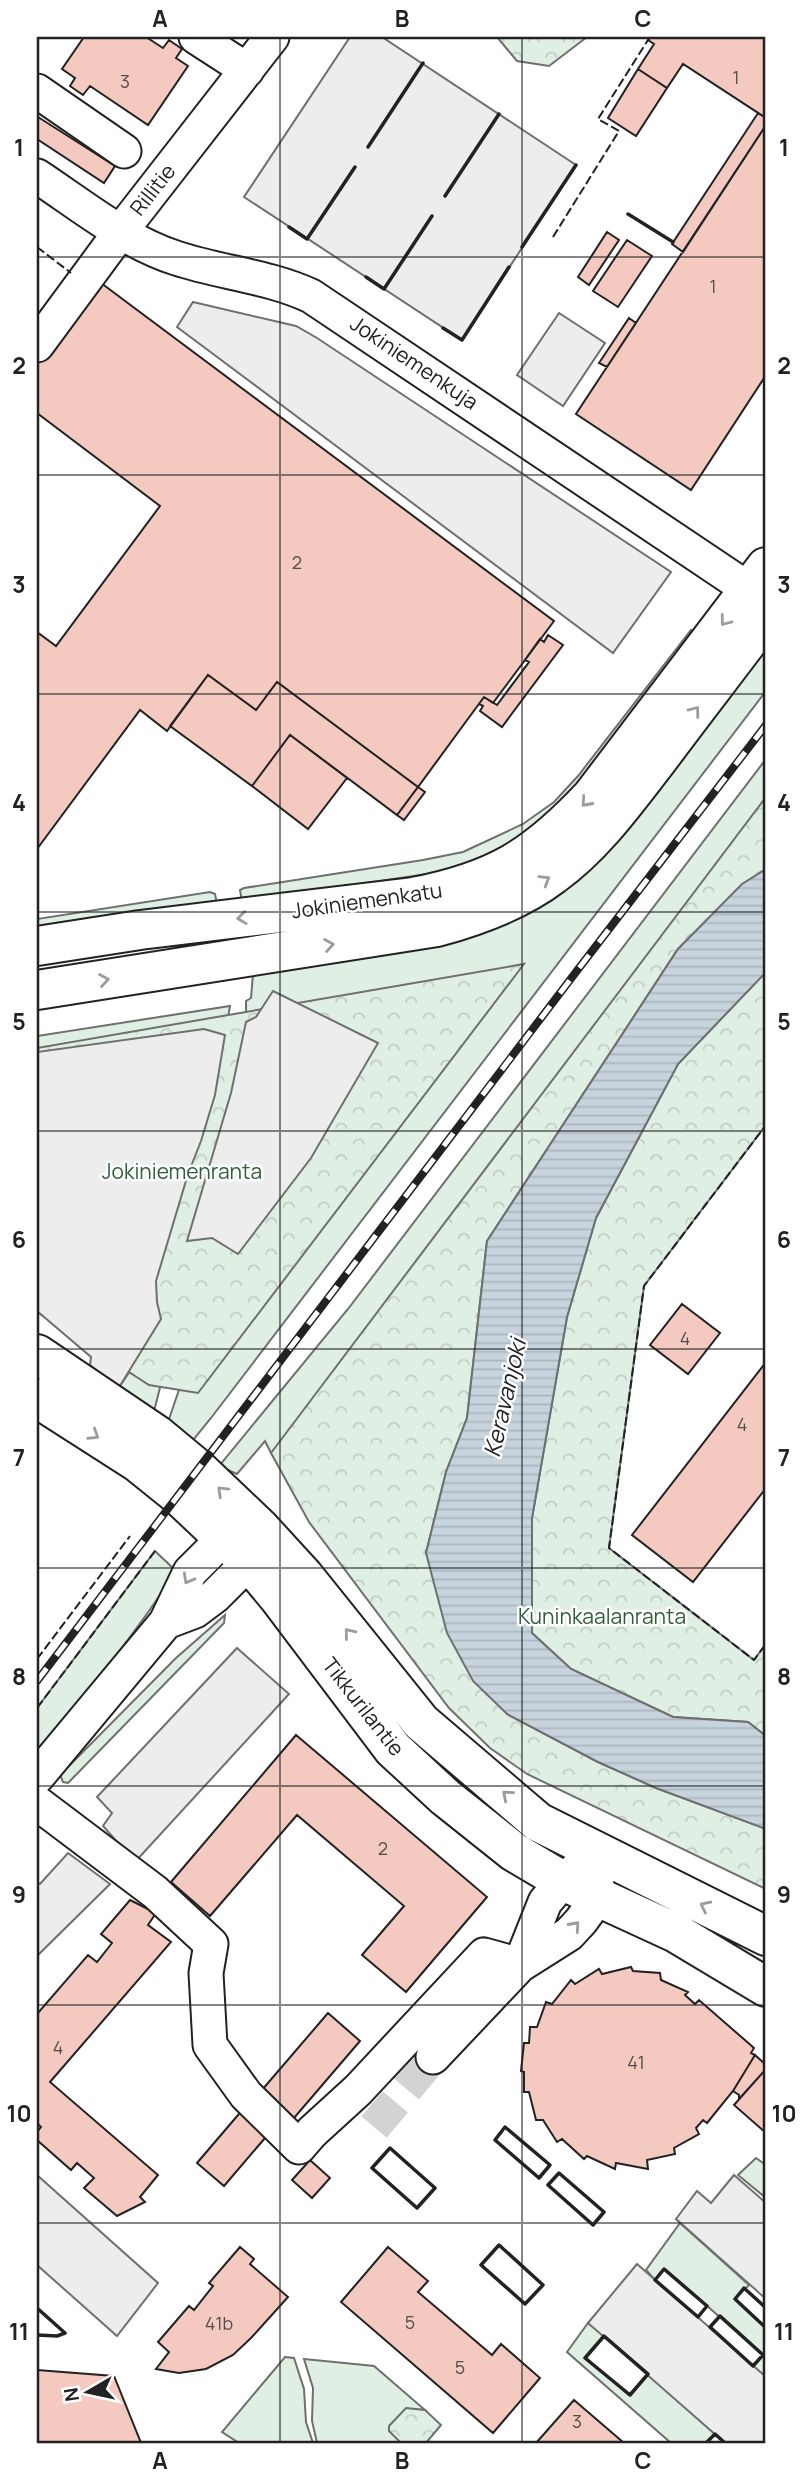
<svg xmlns="http://www.w3.org/2000/svg" width="803" height="2480" font-family="Manrope,sans-serif">
  <defs>
    <pattern id="forest-crowns" width="20" height="18" patternUnits="userSpaceOnUse" patternTransform="scale(1.75)"><rect width="20" height="18" fill="#e0efe3"/><path d="M2 6a3 3 0 1 1 6 0M12 15a3 3 0 1 1 6 0" fill="none" stroke="#c0cdc2"/></pattern>
    <pattern id="water-rules" width="6" height="5" patternUnits="userSpaceOnUse" patternTransform="scale(1.75)"><rect width="6" height="5" fill="#c7d3dd"/><path d="M0 2.5h6" fill="none" stroke="#abb5bd"/></pattern>
  </defs>
  <rect width="100%" height="100%" fill="#fff"/>
  <path fill="#e0efe3" stroke="#6f6f6f" stroke-width="2" d="M691 630 699 637 602 767 525 840 460 867 433 873 242 902 240 890 244 888 423 860 463 852 523 824 554 802 578 776Z
    M766 647V691L211 1418 190 1444 166 1428 184 1375 256 1017 246 1022V1001L251 998 253 974 442 944Z
    M766 759V820L459 1239 271 1453 265 1441 237 1474 219 1466 348 1309Z
    M210 892 215 894 217 904 37 932V919Z
    M230 1006 225 1035 37 1052V1036Z
    M144 1350 164 1372 153 1415 118 1389Z
    M155 1551 176 1571C135 1635 86 1694 37 1751V1708Z
    M225 1615 224 1623 68 1783 63 1782 60 1775 176 1658Z
    M756 2158 766 2165V2198L738 2175Z
    M680 2223 749 2285 735 2299 766 2328V2377L753 2366 763 2355 665 2269 655 2280 646 2270Z
    M588 2323 604 2336 586 2358 629 2395 648 2374 715 2434 706 2443H671L567 2352Z
    M285 2357 294 2358 304 2389 306 2422 313 2443H239L222 2432Z
    M304 2359 374 2366 425 2410 406 2409 398 2441 401 2443H317L312 2421 313 2388Z"/>
  <path fill="url(#forest-crowns)" stroke="#6f6f6f" stroke-width="2" d="M497 37H587L549 66 517 61Z
    M766 797V869L742 885 678 949 487 1241 467 1418 446 1472 426 1553 507 1714 598 1762 656 1788 766 1829V1889L527 1774 490 1748 449 1708 309 1522 271 1453Z
    M524 964 198 1393 149 1385 37 1312V1048Z
    M766 972V1125L644 1286 609 1548 754 1660 765 1645 766 1646V1736L748 1722 673 1717 571 1669 532 1633V1518L567 1317 596 1218 678 1064Z
    M406 2408 425 2410 441 2425 426 2443H401L389 2431V2426Z"/>
  <path fill="#ededed" stroke="#6f6f6f" stroke-width="2" d="M350 37H382L576 165 462 340 244 197Z
    M193 302 296 326 317 338 671 572 613 653 177 327Z
    M559 313 605 343 563 406 517 375Z
    M273 991 378 1043 311 1158 238 1254 212 1238 187 1241 231 1093 246 1022 256 1017Z
    M204 1029 225 1035 215 1095 201 1141 188 1174 156 1281 157 1302 161 1319 118 1389 90 1365 91 1357 37 1311V1052Z
    M237 1648 289 1694 135 1862 103 1826 112 1813 97 1797Z
    M68 1853 110 1884 37 1956V1882L40 1884Z
    M37 2175 158 2283 117 2336 37 2265Z
    M734 2175 766 2203V2299L676 2219 697 2191 711 2203Z
    M637 2264 766 2377V2443H725L588 2323Z"/>
  <path fill="url(#water-rules)" stroke="#6f6f6f" stroke-width="2" d="M766 869V972L678 1064 596 1218 567 1317 532 1518V1633L571 1669 673 1717 748 1722 766 1736V1829L656 1788 598 1762 507 1714 473 1681 447 1633 426 1553 446 1472 467 1418 487 1241 678 949 742 884Z"/>
  <path fill="#f3c9c0" stroke="#222" stroke-width="2" d="M84 37H146L163 48 169 40 182 49 176 58 188 66 148 125 90 86 83 95 70 86 75 78 62 69Z
    M651 37H766V118L683 64 667 88 638 69 654 44 648 40Z
    M638 69 667 88 636 136 608 118Z
    M758 113 766 118V125L683 252 672 244Z
    M38 117 115 166 104 183 37 139Z
    M766 125V375L691 490 576 414Z
    M607 232 619 240 589 285 578 277Z
    M627 240 652 256 618 307 593 291Z
    M93 277 554 621 493 703 484 697 418 787 277 682 256 710 208 675 167 731 140 710 37 849V632L56 646 160 506 37 413V353Z
    M629 318 636 323 607 367 599 363Z
    M548 635 563 645 502 727 480 711 483 706 479 704 484 697 497 705 529 662 525 660 540 639 544 642Z
    M208 675 256 710 277 682 418 787 397 815 290 735 252 786 170 726Z
    M290 735 347 778 308 829 252 786Z
    M418 787 425 792 404 820 397 815Z
    M682 1304 720 1333 688 1374 650 1345Z
    M766 1362V1488L693 1582 632 1535Z
    M296 1735 487 1897 406 1992 362 1955 404 1906 297 1815 210 1916 171 1882Z
    M130 1900 156 1913 148 1925 171 1942 50 2082 158 2175 140 2197 145 2202 117 2216 84 2188 94 2178 77 2163 71 2170 37 2140V2132L41 2127 37 2123V2014L88 1955 97 1962 112 1943 101 1934Z
    M631 1967 633 1971 660 1973 661 1980 688 1992 685 1995 695 2004 699 2000 754 2048 751 2053 755 2055 733 2091 707 2123 703 2120 696 2128 699 2134 674 2148 675 2154 647 2160 648 2169 616 2163 615 2169 587 2156 584 2159 562 2139 557 2142 543 2120H536L529 2092H524V2072L521 2071 524 2043H529L530 2027H537L546 2002 552 2004 571 1980 575 1984 599 1969 602 1974Z
    M328 2013 360 2041 294 2118 262 2090Z
    M755 2055 766 2065V2069L739 2099V2095L733 2091Z
    M766 2069V2133L734 2105Z
    M244 2108 271 2131 224 2186 197 2163Z
    M310 2160 330 2178 312 2198 292 2180Z
    M240 2247 254 2259 250 2264 288 2297 251 2338 233 2355 206 2369 179 2373 156 2369 169 2352 158 2342 189 2306 194 2310 213 2286 209 2283Z
    M388 2247 428 2281 418 2292 492 2355 501 2344 540 2378 493 2433 341 2302Z
    M37 2370 114 2376 141 2443H37Z
    M574 2400 624 2443H536Z"/>
  <g fill="none" stroke-linecap="round" stroke-linejoin="round">
    <path stroke="#d3d3d3" stroke-width="33" stroke-dasharray="33 17" stroke-linecap="butt" d="M374 2127 433 2057"/>
    <defs>
      <path id="minor" d="M196 37 247 70
        M37 91 124 151
        M37 176C81 205 126 242 176 258 221 273 268 276 311 296L766 601
        M37 345 121 231 272 37
        M166 1622 195 1611 215 1596 249 1562 257 1536
        M37 1777 166 1622 190 1572 224 1538 248 1531
        M37 1803 155 1892 211 1944 206 1973 210 2045 246 2095 299 2147 312 2132 358 2090 484 1955 520 1965
        M520 1965 545 1902 563 1881 581 1865
        M433 2057 520 1965 569 1934 581 1921 597 1899 596 1852"/>
      <path id="major" d="M37 946 140 930 413 897C496 881 535 857 592 796L766 567
        M37 990 437 927C478 916 519 901 553 875 596 844 628 798 660 757 695 710 731 664 766 617
        M37 1354 157 1435 198 1469 260 1528 303 1575 421 1722 538 1822 766 1936
        M37 1398 137 1462 178 1495 249 1562 279 1598 393 1749 445 1797 514 1852 563 1881 676 1933 766 1987"/>
    </defs>
    <use href="#minor" stroke="#222" stroke-width="37"/>
    <use href="#major" stroke="#222" stroke-width="42"/>
    <use href="#minor" stroke="#fff" stroke-width="33"/>
    <use href="#major" stroke="#fff" stroke-width="38"/>
    <defs>
      <path id="rail" d="M37 1681 576 972 766 725"/>
    </defs>
    <use href="#rail" stroke="#222" stroke-width="8"/>
    <use href="#rail" stroke="#fff" stroke-width="5" stroke-dasharray="16" stroke-linecap="butt"/>
    <path stroke="#222" stroke-width="2" stroke-dasharray="9 3.5" stroke-linecap="butt" d="M553 237 619 131 598 119 648 40
      M37 247 71 273
      M765 1645 754 1660 609 1548 644 1286 766 1125
      M37 1659 130 1536
      M37 1708 155 1551"/>
    <path stroke="#222" stroke-width="3.5" d="M368 147 423 63
      M445 196 499 114
      M628 214 673 242
      M289 227 307 239 355 167
      M522 247 576 165
      M366 277 384 289 432 216
      M443 328 462 340 509 267
      M505 2127 550 2165 539 2178 495 2140Z
      M390 2148 435 2188 417 2208 372 2168Z
      M559 2173 604 2212 593 2225 548 2185Z
      M499 2245 543 2285 525 2304 481 2265Z
      M664 2269 707 2306 698 2317 655 2280Z
      M37 2308 65 2333
      M766 2308 744 2288 735 2299 766 2328
      M720 2316 763 2355 753 2366 710 2327Z
      M37 2335 57 2336 65 2333
      M604 2336 648 2374 630 2395 585 2358Z
      M706 2443 715 2434 725 2443"/>
  </g>
  <defs><path id="oneway-chevron" d="M-2-3.5L2.5 0L-2 3.5" fill="none" stroke-width="1.6" stroke-linecap="round" stroke-linejoin="round" transform="scale(1.75)"/></defs>
  <g stroke="#9c9c9c">
    <use href="#oneway-chevron" transform="translate(725 621) rotate(127)"/>
    <use href="#oneway-chevron" transform="translate(695 711) rotate(-53)"/>
    <use href="#oneway-chevron" transform="translate(586 802) rotate(132)"/>
    <use href="#oneway-chevron" transform="translate(545 880) rotate(-31)"/>
    <use href="#oneway-chevron" transform="translate(242 918) rotate(173)"/>
    <use href="#oneway-chevron" transform="translate(329 945) rotate(-9)"/>
    <use href="#oneway-chevron" transform="translate(104 980) rotate(-9)"/>
    <use href="#oneway-chevron" transform="translate(94 1435) rotate(33)"/>
    <use href="#oneway-chevron" transform="translate(222 1491) rotate(-136)"/>
    <use href="#oneway-chevron" transform="translate(188 1579) rotate(119)"/>
    <use href="#oneway-chevron" transform="translate(349 1633) rotate(-129)"/>
    <use href="#oneway-chevron" transform="translate(507 1795) rotate(-139)"/>
    <use href="#oneway-chevron" transform="translate(705 1906) rotate(-154)"/>
    <use href="#oneway-chevron" transform="translate(575 1926) rotate(-48)"/>
  </g>
  <path fill="none" stroke="#222" stroke-width="2" stroke-opacity="0.55" d="M280 37V2443M522 37V2443M37 257H766M37 475H766M37 694H766M37 912H766M37 1131H766M37 1349H766M37 1568H766M37 1786H766M37 2005H766M37 2223H766"/>
  <g text-anchor="middle" stroke-width="5" stroke-linejoin="round" paint-order="stroke">
    <g font-size="18" fill="#564c4a">
      <text x="736" y="84">1</text>
      <text x="125" y="88">3</text>
      <text x="713" y="293">1</text>
      <text x="297" y="569">2</text>
      <text x="685" y="1345">4</text>
      <text x="742" y="1431">4</text>
      <text x="383" y="1855">2</text>
      <text x="58" y="2054">4</text>
      <text x="636" y="2069">41</text>
      <text x="410" y="2329">5</text>
      <text x="219" y="2330">41b</text>
      <text x="460" y="2374">5</text>
      <text x="577" y="2428">3</text>
    </g>
    <g font-size="21" fill="#222" stroke="#fff">
      <text transform="translate(153 190) rotate(-52)" y="7">Rillitie</text>
      <text transform="translate(414 363) rotate(34)" y="7">Jokiniemenkuja</text>
      <text transform="translate(367 901) rotate(-8)" y="7">Jokiniemenkatu</text>
      <text transform="translate(363 1707) rotate(52)" y="7">Tikkurilantie</text>
    </g>
    <g font-size="21" fill="#2f5e38" stroke="#fff">
      <text x="182" y="1179">Jokiniemenranta</text>
      <text x="602" y="1624">Kuninkaalanranta</text>
    </g>
    <g font-size="23" font-style="italic" fill="#222" stroke="#fff">
      <text transform="translate(505 1398) rotate(-77)" y="8">Keravanjoki</text>
    </g>
  </g>
  <rect width="803" height="2480" fill="none" stroke="#ffffff" stroke-width="77"/>
  <g transform="translate(88 2392) rotate(261)" stroke="#ffffff" stroke-width="5" paint-order="stroke">
  <path d="M0-5L12 26L0 18L-12 26Z" fill="#222222"/>
  <text y="-10" font-size="19" font-weight="bold" text-anchor="middle" fill="#222222">N</text>
  </g>
  <rect x="38" y="38" width="726" height="2404" fill="none" stroke="#222" stroke-width="2.5"/>
  <g font-size="23" text-anchor="middle" font-weight="bold" fill="#222">
    <text x="160" y="27">A</text>
    <text x="402" y="27">B</text>
    <text x="643" y="27">C</text>
    <text x="19" y="156">1</text>
    <text x="784" y="156">1</text>
    <text x="19" y="374">2</text>
    <text x="784" y="374">2</text>
    <text x="19" y="593">3</text>
    <text x="784" y="593">3</text>
    <text x="19" y="811">4</text>
    <text x="784" y="811">4</text>
    <text x="19" y="1030">5</text>
    <text x="784" y="1030">5</text>
    <text x="19" y="1248">6</text>
    <text x="784" y="1248">6</text>
    <text x="19" y="1466">7</text>
    <text x="784" y="1466">7</text>
    <text x="19" y="1685">8</text>
    <text x="784" y="1685">8</text>
    <text x="19" y="1903">9</text>
    <text x="784" y="1903">9</text>
    <text x="19" y="2122">10</text>
    <text x="784" y="2122">10</text>
    <text x="19" y="2340">11</text>
    <text x="784" y="2340">11</text>
    <text x="160" y="2469">A</text>
    <text x="402" y="2469">B</text>
    <text x="643" y="2469">C</text>
  </g>
</svg>
